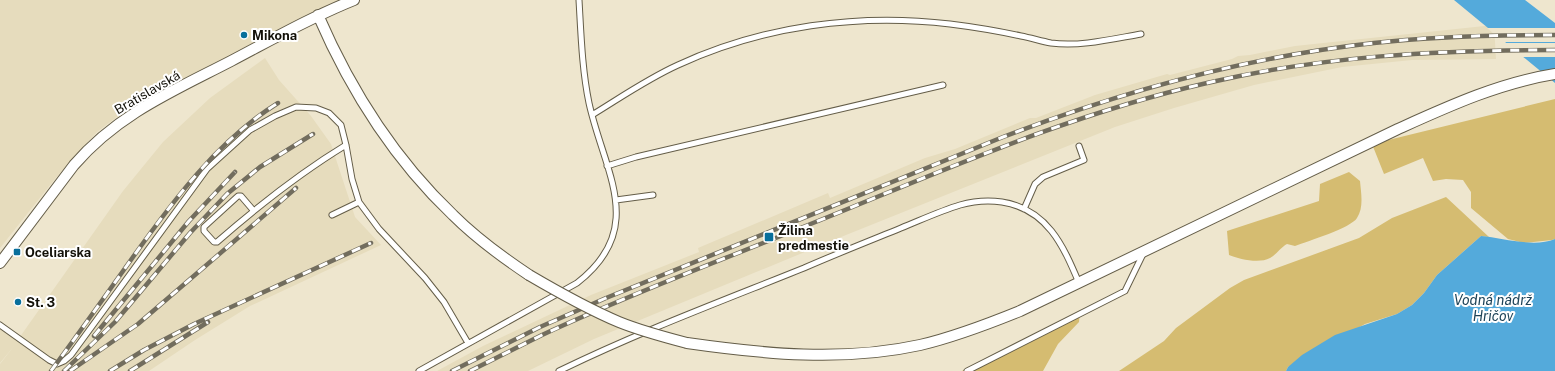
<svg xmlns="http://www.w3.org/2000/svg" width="1555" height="371" font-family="'Public Sans',sans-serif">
  <rect width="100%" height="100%" fill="#eee6ce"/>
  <path fill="#e6dcbd" d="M0 0H339L126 110 97 132 81 149 55 179 0 248Z
    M1494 25 1496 59 1412 60 1342 67 1254 85 1174 108 1115 127 846 235 594 339 528 371H437L483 346 591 295 699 252 698 248 828 193 830 198 925 158 955 149 1030 118H1036L1095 95 1167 74 1170 75 1232 59 1238 56 1250 55 1295 46Z
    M265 58 279 80 311 116 331 144 355 217 381 245 250 306 195 340 149 371H0V364L14 346 0 363V327L17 341 123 191 163 142 210 98Z"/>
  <path fill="#d5bc71" d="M1555 99V239L1552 240 1524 243 1508 239 1471 208V192L1463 180 1446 179 1433 181 1423 158 1384 174 1372 144Z
    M1349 172 1360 181C1361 193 1364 207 1357 218 1351 228 1308 241 1295 246L1287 244C1281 247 1276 255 1270 258 1259 264 1239 259 1229 255L1227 231 1319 201 1320 184Z
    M1446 197 1489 237 1481 236 1437 275 1424 293 1412 305 1397 314 1365 324 1288 367 1286 371H1119L1164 341 1176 328 1230 288 1244 280 1359 238 1392 218Z
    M1080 311 1079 322 1058 344 1043 371H962Z"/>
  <path fill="#54aadb" d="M1454 0H1525L1555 23V83Z
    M1481 236C1504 238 1534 248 1555 239V371H1286L1288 367 1302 355 1335 335 1397 314 1412 305 1424 293 1437 275Z"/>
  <path fill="#eee6ce" d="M1487 28H1555V42H1503Z
    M1504 43H1555V57H1521Z"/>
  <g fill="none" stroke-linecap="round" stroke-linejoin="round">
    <defs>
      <path id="service" d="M592 115C620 98 647 79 678 65 762 26 858 13 950 24 974 27 998 31 1021 36 1031 38 1041 41 1051 43 1080 47 1112 39 1141 34
        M607 166 636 157 943 85
        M616 200 653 195
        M1024 209 1035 184 1043 177 1084 160 1079 146
        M253 210 241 196H238L204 227V231L214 242H217C257 207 300 173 346 145
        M332 215 359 202
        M0 325 49 360 57 364 64 361 71 355 207 169 250 130 275 116 296 107 316 108 329 113 341 125 346 145 352 179 359 202 379 229 425 278 444 302 468 343
        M419 371 577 283C648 228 604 172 589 103 582 69 581 34 579 0
        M559 371C639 332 722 301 804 268 836 254 869 241 901 228 921 220 940 211 960 205 974 201 988 200 1002 202 1047 209 1063 245 1079 283
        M967 371 1125 291 1144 252"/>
      <path id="minor" d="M318 15C350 89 394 159 453 215 476 238 502 257 529 275
        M0 263 74 165C118 114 173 91 231 61 271 40 311 17 354 0
        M687 343C764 354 843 362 920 345 954 337 988 324 1020 311L1398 129C1449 106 1499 83 1555 74"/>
    </defs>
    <use href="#service" stroke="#645d48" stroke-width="7"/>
    <use href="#minor" stroke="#645d48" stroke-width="12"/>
    <use href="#service" stroke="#fff" stroke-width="5"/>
    <use href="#minor" stroke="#fff" stroke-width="10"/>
    <defs>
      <path id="rail" d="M94 336 189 221 235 172
        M51 371C79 333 106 295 133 257 173 201 218 140 278 103
        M64 371 115 322 190 233 227 194 260 167 313 134
        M70 371 138 324 296 188
        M110 371 144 350 194 324 371 243
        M130 371 208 322
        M452 371 540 327 606 298 1003 137C1123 91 1246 57 1374 43 1434 36 1494 35 1555 35
        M470 371C494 359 518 347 542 335 630 294 722 260 813 223 942 171 1070 114 1207 83 1322 56 1438 50 1555 50"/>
    </defs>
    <use href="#rail" stroke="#726d5e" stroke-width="4.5"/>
    <use href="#rail" stroke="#fff" stroke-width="3" stroke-dasharray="9" stroke-linecap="butt"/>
    <defs>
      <path id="minor-bridge" d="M529 275C558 292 588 309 619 322 641 331 664 337 687 343"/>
    </defs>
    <use href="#minor-bridge" stroke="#645d48" stroke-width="12" stroke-linecap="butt"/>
    <use href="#minor-bridge" stroke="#fff" stroke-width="10"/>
  </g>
  <g fill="#086f9c" stroke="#fff" stroke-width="1.5">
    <circle cx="244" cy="35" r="4"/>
    <rect x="764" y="232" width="10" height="10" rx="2"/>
    <rect x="13" y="248" width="8" height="8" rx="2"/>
    <circle cx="18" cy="302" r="4"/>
  </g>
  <g text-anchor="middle" stroke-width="4" stroke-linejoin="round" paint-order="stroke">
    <g font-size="13" font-weight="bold" fill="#121008" stroke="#fff" text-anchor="start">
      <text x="252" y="40">Mikona</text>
      <text x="778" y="235">Žilina<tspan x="778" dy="15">predmestie</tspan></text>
      <text x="25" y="257">Oceliarska</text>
      <text x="26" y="307">St. 3</text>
    </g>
    <g font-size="13" fill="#121008" stroke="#fff">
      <text transform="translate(147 92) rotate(-30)" y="5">Bratislavská</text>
    </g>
    <g font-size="14" font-style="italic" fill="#1e4459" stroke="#fff">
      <text x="1493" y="305">Vodná nádrž<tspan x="1493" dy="16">Hričov</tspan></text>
    </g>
  </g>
</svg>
